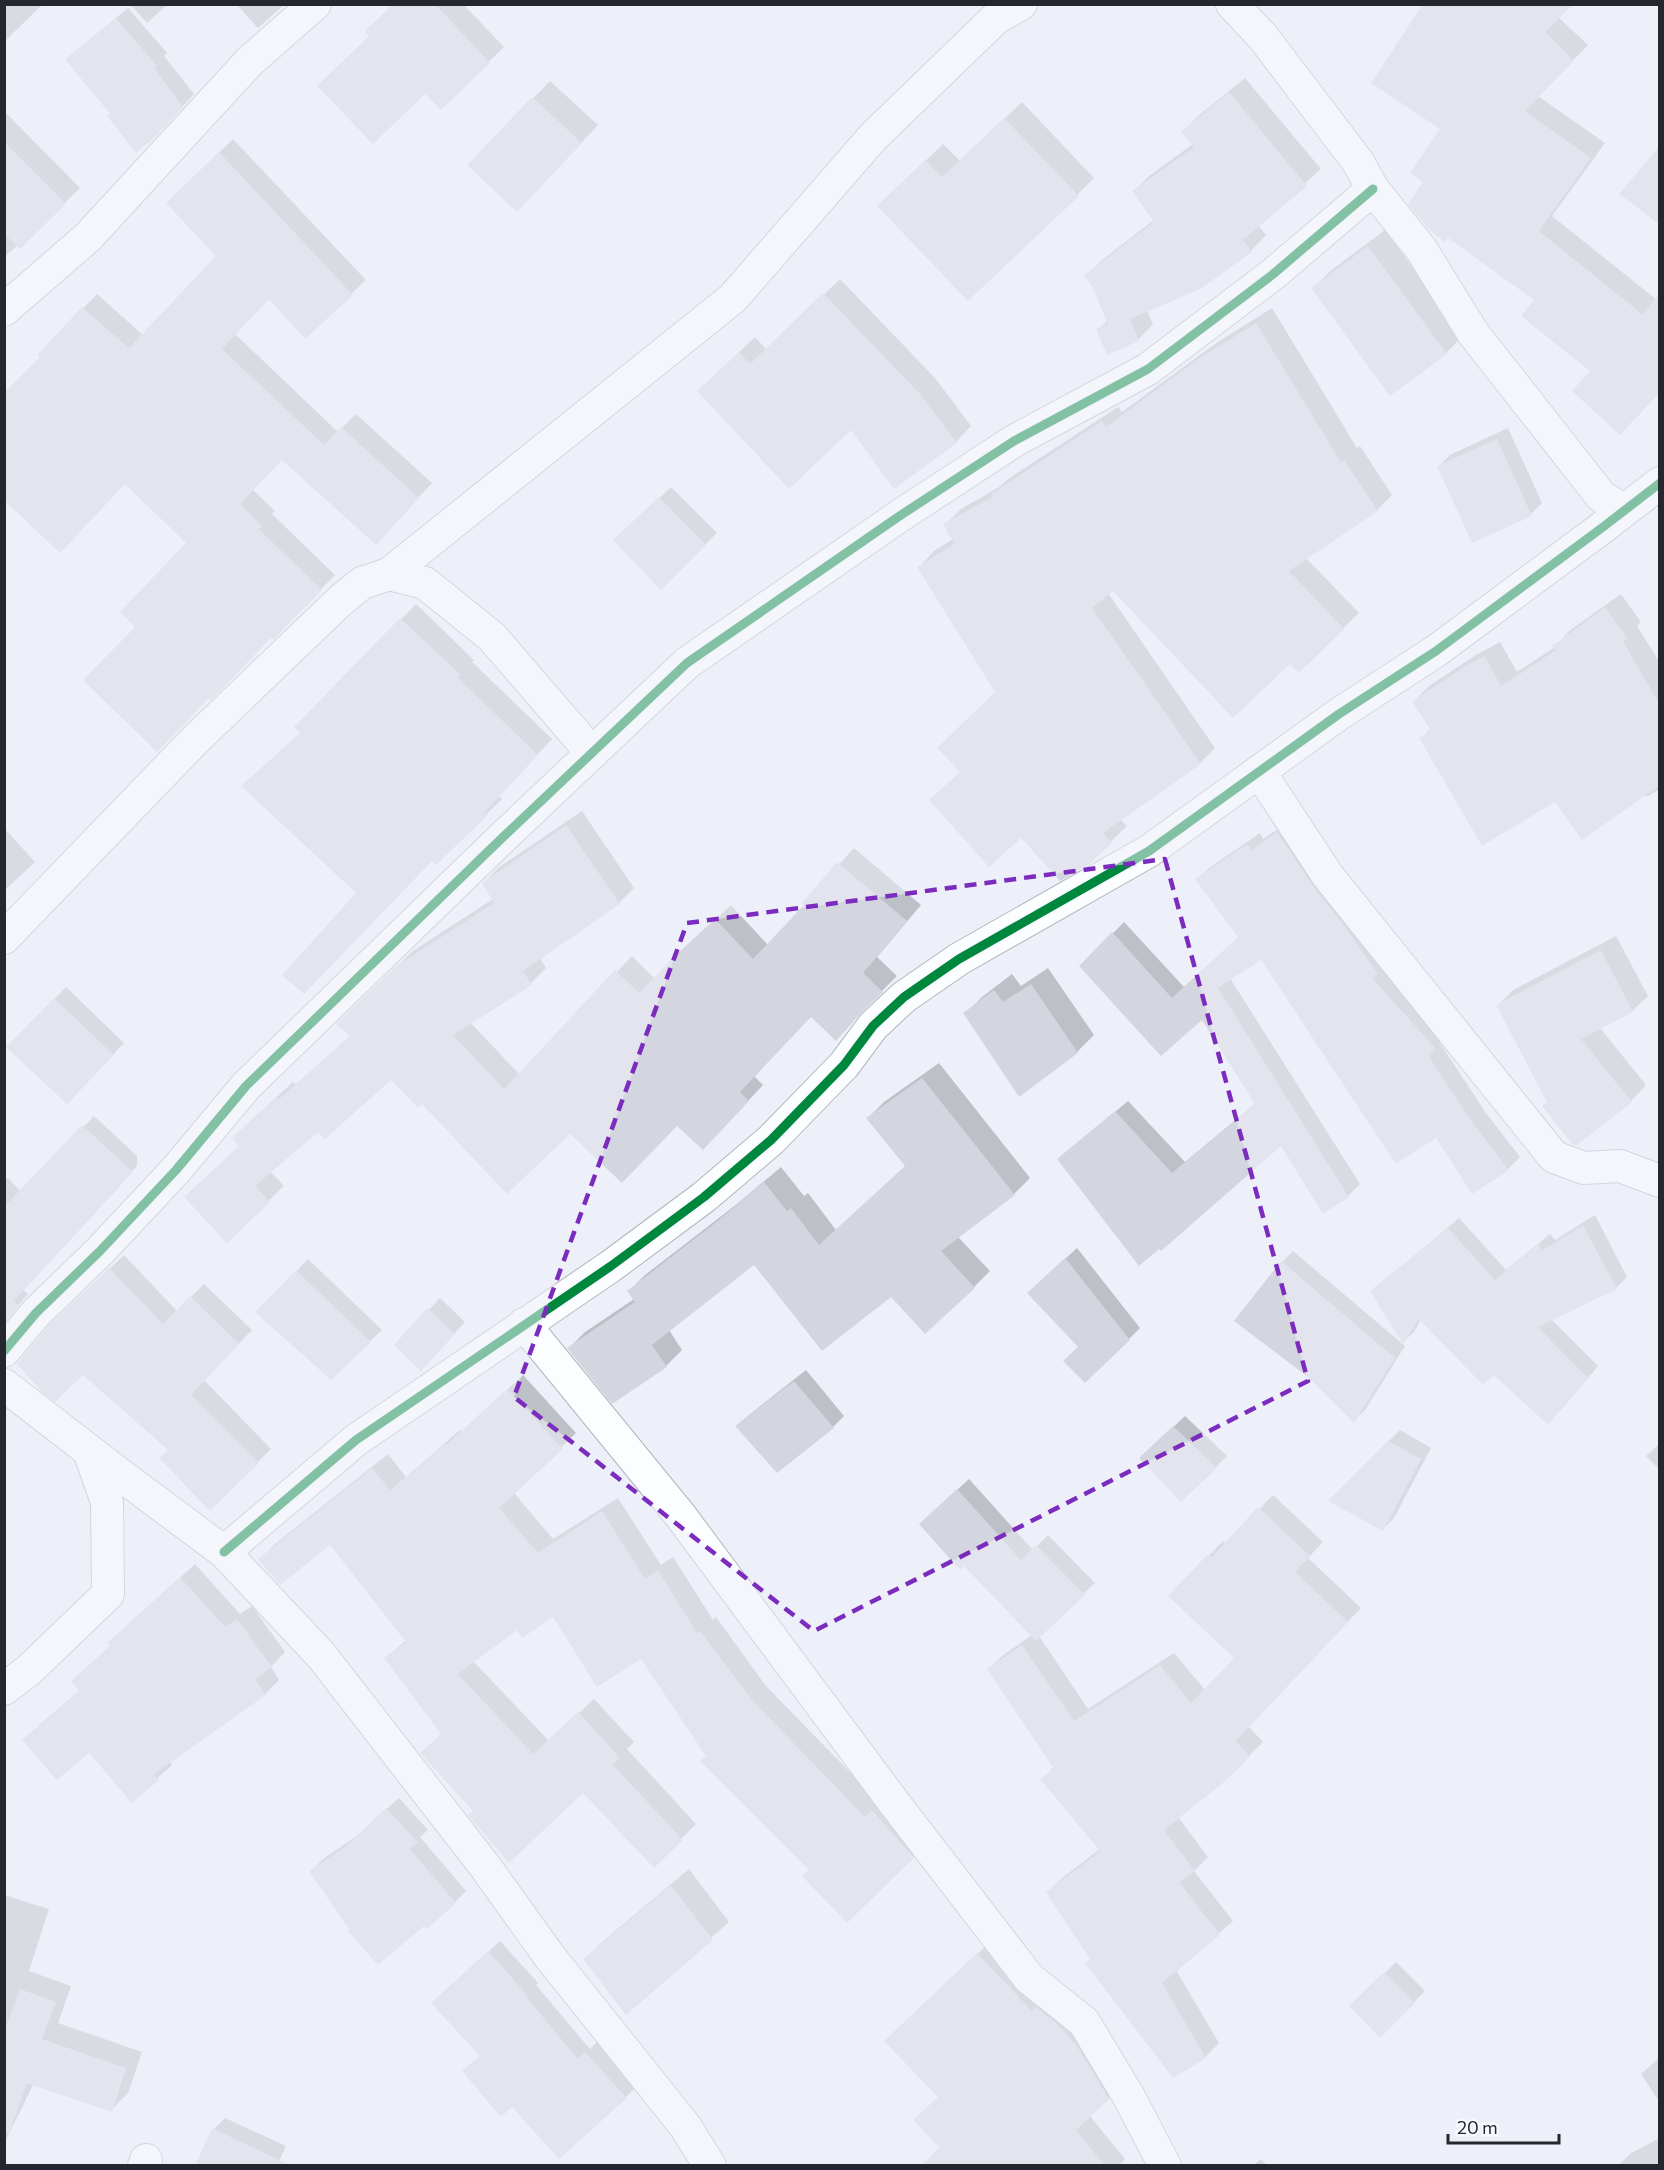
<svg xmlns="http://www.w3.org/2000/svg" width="1664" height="2170" font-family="Commissioner,sans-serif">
  <rect width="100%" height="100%" fill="#eef0f9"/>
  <path fill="#0003" d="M4 4H43L4 42Z
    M130 4H168L147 23Z
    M236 4H285L258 28Z
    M394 4H463L504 47 441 108 371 35Z
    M128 8 167 53 164 56 194 94 164 127 112 113 67 59Z
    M1558 17 1588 45 1538 96 1605 143 1552 216 1657 300 1660 298V391L1635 419 1592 371 1536 300 1425 182 1412 173Z
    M1245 78 1321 169 1258 225 1266 235 1251 251 1147 310 1153 324 1138 340 1098 330 1108 320 1093 285 1086 276 1102 260 1154 220 1134 191 1149 176 1193 144 1183 132 1198 116Z
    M550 81 598 125 534 193 469 165Z
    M1022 102 1094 178 1077 195 896 189 943 144 960 161Z
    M4 111 80 188 20 247 18 245 4 257Z
    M233 139 366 280 305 337 269 298 235 334 338 432 356 414 432 483 376 543 282 458 253 490 275 511 272 514 335 575 273 638 271 637 137 627 188 543 40 354 97 294 143 335 218 256 182 189Z
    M1660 150V222L1621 194Z
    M1385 230 1463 336 1446 353 1391 394 1313 289 1330 271Z
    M840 279 935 378 971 426 956 442 715 375 755 337 767 350Z
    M1272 308 1357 448 1360 446 1392 495 1377 510 1306 558 1359 613 1343 628 1291 661 1113 589 1108 593 1215 748 1200 763 1120 819 1127 826 1087 864 961 771 997 692 919 567 934 551 953 539 945 525 961 509 1001 486 1008 479 1118 407 1122 412 1215 344Z
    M1508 428 1542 503 1531 514 1438 467 1450 455Z
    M671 487 717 533 661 588 615 541Z
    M1621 594 1641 622 1637 626 1660 663V789L1646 797 1645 795 1556 800 1421 739 1431 728 1414 701 1429 686 1476 655 1500 642 1517 672 1555 647 1569 631Z
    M416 604 474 660 472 662 552 739 499 796 502 799 436 863 432 859 358 893 301 732 296 727Z
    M582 811 634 888 619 903 540 958 546 968 531 983 470 1022 520 1075 632 956 655 979 731 905 768 945 807 905 804 903 854 848 921 905 877 957 897 976 871 1002 812 1015 754 1076 763 1085 718 1133 678 1124 422 1102 391 1078 319 1129 270 1171 284 1186 227 1241 241 1145 249 1123 293 1082 296 1085 351 1035 354 1008 413 951 493 899 483 884 498 868Z
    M1290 821 1447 1036 1440 1043 1486 1113 1520 1157 1508 1169 1472 1192 1436 1136 1261 958 1230 978 1360 1184 1348 1196 1323 1212 1282 1144 1161 1249 1059 1159 1128 1101 1185 1162 1256 1103 1202 1018 1081 966 1124 922 1184 987 1239 937 1197 880 1209 868 1260 833 1263 839Z
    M4 828 35 862 4 891Z
    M1616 936 1648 996 1632 1011 1600 1028 1646 1085 1631 1101 1549 1102 1498 1005 1513 990Z
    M1048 968 1094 1035 1077 1052 1019 1095 965 1014 982 997 1012 974 1021 986Z
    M66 987 124 1043 78 1091 8 1047Z
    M939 1063 1030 1178 1014 1194 958 1237 990 1271 974 1287 892 1295 755 1263 669 1330 682 1350 666 1366 569 1348 585 1332 634 1299 629 1291 645 1275 737 1204 781 1167 804 1196 808 1193 836 1230 906 1166 868 1118 884 1102Z
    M94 1116 137 1156V1166L23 1290 28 1294 4 1322V1181L8 1178 21 1192Z
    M1595 1215 1627 1277 1616 1288 1551 1319 1598 1366 1559 1412 1494 1373 1421 1319 1414 1332 1403 1342 1372 1291 1459 1218 1506 1270 1550 1234 1555 1240Z
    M1077 1248 1140 1328 1129 1339 1079 1347 1041 1281Z
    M1293 1251 1405 1346 1365 1410 1354 1421 1309 1376 1236 1320 1282 1262Z
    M124 1255 177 1311 204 1284 252 1330 204 1380 271 1449 210 1509 170 1450 65 1312Z
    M308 1259 382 1330 331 1378 257 1312Z
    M440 1298 465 1322 432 1357 396 1345Z
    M806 1370 844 1416 833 1427 737 1426 749 1415Z
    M523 1375 576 1433 514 1493 553 1539 618 1498 661 1565 673 1557 713 1620 716 1617 766 1686 880 1803 928 1843 913 1857 811 1870 707 1756 641 1657 554 1615 518 1628 473 1661 549 1741 594 1699 634 1742 627 1749 696 1824 654 1866 583 1791 475 1811 442 1734 386 1658 406 1640 330 1543 260 1559 275 1544 388 1454 406 1477 460 1430 462 1432Z
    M1185 1416 1227 1456 1182 1500 1141 1458Z
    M1400 1430 1431 1448 1394 1518 1383 1529 1330 1500Z
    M1660 1443V1470L1646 1456Z
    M969 1479 1033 1550 1048 1535 1095 1583 1039 1636 1088 1709 1174 1653 1205 1690 1236 1657 1170 1596 1223 1541 1226 1544 1273 1495 1323 1542 1308 1558 1361 1608 1248 1726 1263 1742 1223 1781 1178 1817 1208 1857 1194 1871 1233 1921 1176 1970 1219 2043 1205 2057 1092 1958 1048 1892 1062 1878 1100 1849 1042 1780 1054 1767 988 1670 1002 1656 1032 1635 932 1513Z
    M195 1564 240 1614 252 1606 285 1652 271 1667 279 1680 265 1694 170 1762 172 1765 132 1801 89 1750 38 1726 80 1690 124 1629Z
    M399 1798 428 1830 420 1837 466 1891 455 1902 424 1924 351 1929 311 1871 322 1860 359 1834Z
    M689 1869 729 1922 626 2013 585 1959 602 1942Z
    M4 1895 49 1909 29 1971 71 1986 58 2023 142 2052 128 2093 111 2110 34 2083 4 2144Z
    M992 1940 1122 2084 1090 2116 1125 2159 1119 2166H923L941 2147 939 2096 900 2028Z
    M500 1941 538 1983 536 1985 590 2049 597 2042 637 2086 626 2097 481 2055 445 1991Z
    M1396 1962 1425 1991 1380 2036 1352 2006Z
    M1660 2057V2103L1641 2074Z
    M225 2118 286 2146 277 2166 214 2129Z
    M1660 2138V2166H1621L1620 2164 1631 2153Z
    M1261 2159 1268 2166H1253Z"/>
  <path fill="#d4d6df" d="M393 4H435L490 63 441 110 425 94 373 144 317 86 369 36 365 31Z
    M1423 4H1574L1545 32 1574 61 1525 111 1591 158 1539 231 1642 314 1659 295V392L1620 435 1572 391 1590 371 1521 316 1534 300 1448 238 1445 242 1430 231 1408 204 1423 182 1410 173 1440 129 1371 83Z
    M116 18 157 66 154 68 183 107 152 140 136 153 107 116 110 114 65 59Z
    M1229 92 1307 186 1243 240 1252 252 1202 288 1130 319 1139 341 1107 355 1096 329 1108 324 1092 286 1084 275 1154 222 1132 191 1194 147 1181 132Z
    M532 97 582 143 517 212 467 165Z
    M1004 118 1079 196 968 301 877 206 925 160 942 177Z
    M4 142 66 204 20 249 4 234Z
    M1659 147V224L1619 194Z
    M219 152 353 295 305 339 269 299 222 349 324 445 341 427 419 498 376 545 282 460 240 504 262 526 259 529 322 590 273 640 271 638 220 691 211 700 209 698 157 752 83 680 135 627 120 612 186 543 125 484 60 553 4 500V393L40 357 38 354 82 307 129 348 216 256 166 203Z
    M1368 246 1447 354 1390 396 1311 288Z
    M823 293 920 394 957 443 894 489 851 430 789 489 697 391 739 352 750 364Z
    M1256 323 1341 462 1344 460 1378 511 1289 571 1344 629 1299 673 1290 664 1233 718 1113 591 1092 608 1201 764 1103 833 1112 843 1088 865 1060 881 1021 838 989 867 929 800 960 772 937 748 995 692 917 567 954 544 943 524 992 497 991 494 1102 421 1106 427 1198 359Z
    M1497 439 1532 516 1472 543 1437 466Z
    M659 497 706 545 661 590 613 540Z
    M1605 607 1627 638 1623 641 1659 703V786L1582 840 1555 802 1482 846 1419 738 1431 731 1412 701 1460 670 1459 669 1485 656 1501 686 1556 650 1552 646Z
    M400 618 461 675 458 678 538 755 485 812 488 815 436 865 432 861 304 994 282 975 356 893 241 786 300 733 294 727Z
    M566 825 620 904 523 971 532 985 453 1035 504 1089 615 970 639 993 675 956 715 919 753 959 804 905 802 903 837 862 907 921 863 973 883 992 861 1013 836 1041 811 1017 740 1092 749 1101 703 1150 677 1126 622 1183 570 1134 507 1194 422 1104 418 1108 391 1080 325 1139 318 1132 255 1186 270 1202 227 1243 184 1197 239 1146 232 1138 277 1096 279 1099 350 1036 336 1024 396 966 494 903 482 883Z
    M1277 832 1313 886 1343 924 1378 974 1372 978 1436 1049 1428 1055 1474 1125 1509 1170 1472 1194 1436 1138 1396 1164 1261 960 1218 988 1349 1197 1323 1214 1281 1146 1161 1251 1159 1249 1139 1266 1057 1159 1115 1111 1172 1173 1255 1104 1202 1020 1161 1056 1079 966 1112 932 1172 998 1238 937 1195 879 1247 844 1251 850Z
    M1601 950 1633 1012 1581 1039 1632 1102 1576 1146 1572 1144 1542 1106 1547 1102 1496 1005Z
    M1031 984 1078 1053 1019 1097 963 1013 994 990 1003 1002Z
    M54 998 114 1055 67 1104 6 1047Z
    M922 1078 1015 1195 941 1251 975 1288 925 1334 891 1297 822 1351 754 1265 652 1345 667 1367 612 1404 567 1348 635 1302 627 1291 719 1220 764 1182 787 1211 791 1208 819 1245 905 1166 866 1118Z
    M82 1125 133 1172 14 1301 19 1306 4 1322V1207Z
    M1583 1225 1617 1289 1538 1327 1588 1378 1548 1425 1494 1375 1483 1385 1419 1319 1403 1344 1370 1291 1448 1228 1495 1280 1538 1244 1543 1250Z
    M1065 1258 1130 1340 1085 1383 1063 1361 1078 1347 1027 1293Z
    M1281 1261 1395 1358 1354 1423 1308 1377 1234 1321Z
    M109 1268 163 1324 190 1296 239 1344 191 1395 259 1463 210 1511 159 1458 168 1450 83 1375 55 1402 42 1392 17 1364 49 1325Z
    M296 1270 371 1342 331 1380 255 1312Z
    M427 1308 455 1334 421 1371 394 1345Z
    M794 1381 834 1428 777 1473 735 1426Z
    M507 1389 563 1449 499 1508 538 1553 602 1511 645 1579 658 1570 697 1633 700 1631 752 1700 865 1817 872 1810 914 1858 847 1923 802 1876 809 1870 700 1761 706 1756 641 1659 597 1687 553 1617 522 1638 517 1630 458 1674 533 1754 578 1712 620 1758 613 1765 683 1840 654 1868 583 1793 509 1863 468 1815 473 1811 420 1753 441 1734 384 1658 406 1642 330 1545 280 1585 258 1559 372 1468 390 1490 445 1444 446 1445Z
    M1173 1426 1217 1468 1181 1502 1139 1458Z
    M1388 1441 1421 1459 1383 1531 1328 1501Z
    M957 1489 1021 1560 1036 1545 1085 1595 1036 1641 964 1566 960 1570 919 1524Z
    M1258 1507 1310 1556 1295 1572 1348 1622 1236 1741 1250 1757 1224 1782 1164 1830 1195 1871 1179 1882 1220 1935 1162 1983 1206 2058 1173 2078 1085 1963 1090 1959 1046 1892 1100 1851 1040 1779 1054 1769 987 1669 1022 1645 1074 1721 1160 1665 1191 1703 1234 1658 1168 1596 1208 1554 1212 1557Z
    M180 1577 225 1627 237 1619 272 1667 255 1679 266 1695 154 1774 159 1780 132 1803 89 1753 57 1780 22 1740 79 1691 71 1681 110 1646 107 1643Z
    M386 1808 418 1842 410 1849 456 1903 427 1929 424 1926 378 1965 347 1930 349 1929 309 1871 346 1846Z
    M671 1885 713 1940 626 2015 583 1959Z
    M488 1951 528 1996 526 1997 578 2059 585 2052 627 2098 559 2159 512 2107 501 2117 462 2071 480 2056 431 2003Z
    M977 1953 1032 2011 1036 2007 1054 2021 1077 2046 1109 2099 1076 2130 1105 2166H921L939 2147 913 2120 938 2097 884 2041Z
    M1384 1972 1415 2003 1380 2038 1349 2006Z
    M20 1989 56 2002 42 2039 126 2068 112 2112 27 2083 9 2134 4 2133V2032Z
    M212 2128 292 2166H195Z"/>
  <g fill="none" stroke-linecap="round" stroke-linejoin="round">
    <defs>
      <path id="minor" d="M1232 4 1263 37 1358 162 1373 189 1421 249 1473 333 1601 496 1623 510
        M4 310 88 237 250 61 315 4
        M389 574 733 298 873 137 996 18 1021 4
        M1259 771 1328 876 1554 1157 1584 1168 1620 1166 1660 1181
        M4 938 195 740 340 601 362 583 389 574 425 583 492 637 592 753
        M524 1324 680 1515 895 1804 1029 1978 1084 2022 1129 2097 1165 2166
        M4 1351 36 1313 100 1251 176 1170 246 1086 502 838 687 663 898 517 1014 441 1148 369 1272 275 1373 189
        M4 1385 118 1473 224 1552 321 1655 484 1865 550 1957 685 2126 710 2166
        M224 1552 356 1440 611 1266 704 1197 771 1140 844 1065 873 1026 904 997 959 959 1149 851 1339 714 1436 651 1603 527 1660 483
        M4 1689 29 1670 108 1594 107 1502 89 1451
        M144 2166 146 2160"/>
    </defs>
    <use href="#minor" stroke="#b3b5bd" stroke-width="34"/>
    <use href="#minor" stroke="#fcfdfe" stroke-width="32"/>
    <defs>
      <path id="cycleway" d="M4 1351 36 1313 100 1251 176 1170 246 1086 502 838 687 663 898 517 1014 441 1148 369 1272 275 1373 189
        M224 1552 356 1440 611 1266 704 1197 771 1140 844 1065 873 1026 904 997 959 959 1149 851 1339 714 1436 651 1603 527 1660 483"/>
    </defs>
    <use href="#cycleway" stroke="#f9faff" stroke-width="13"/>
    <use href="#cycleway" stroke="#00873e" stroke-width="9"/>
  </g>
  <path d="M0 0H1664V2170H0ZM1165 859 1308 1381 814 1631 514 1397 687 923Z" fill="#eef0f9" fill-opacity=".55" fill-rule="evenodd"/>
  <path fill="none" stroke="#7b2cbf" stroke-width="4.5" stroke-dasharray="12 8" stroke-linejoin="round" d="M1165 859 1308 1381 814 1631 514 1397 687 923Z"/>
  <rect width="1664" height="2170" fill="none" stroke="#25262e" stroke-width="12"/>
  <path d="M1448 2134v9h111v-9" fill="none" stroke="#25262e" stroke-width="3"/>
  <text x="1457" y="2134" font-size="18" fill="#25262e" stroke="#f9faff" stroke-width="4.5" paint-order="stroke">20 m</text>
</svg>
